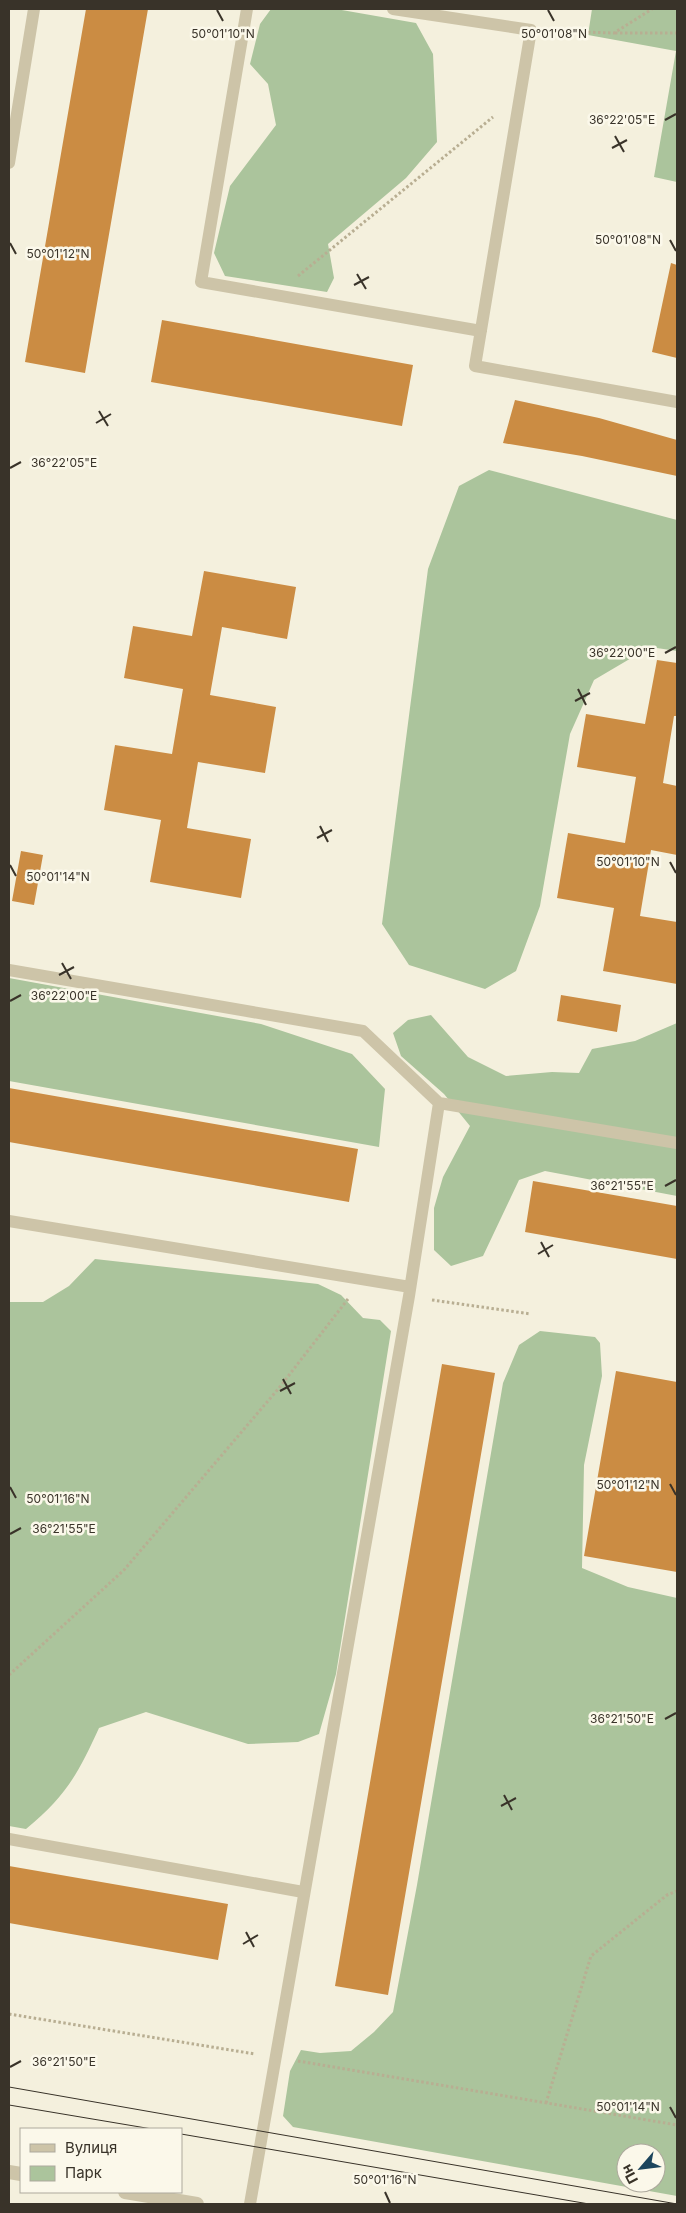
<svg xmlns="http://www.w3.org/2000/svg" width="686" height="2213" font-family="Inter,sans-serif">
  <rect width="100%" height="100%" fill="#f4f0dd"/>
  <path fill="#abc49c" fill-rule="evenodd" d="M271 9H336L416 23 433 54 437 142 406 178 328 244 334 278 327 292 225 276 214 253 230 186 276 125 268 84 250 64 260 24Z
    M592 9H677V182L654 177 676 51 588 35Z
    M489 470 677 520V651L650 647 594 680 570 734 540 906 516 971 485 989 409 965 382 924 428 569 459 486Z
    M9 978 261 1024 352 1054 385 1089 379 1147 9 1081Z
    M431 1015 468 1057 506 1076 552 1072 579 1073 592 1049 635 1041 677 1023V1196L545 1171 519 1180 483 1256 451 1266 434 1250V1208L443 1177 470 1126 444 1094 401 1056 393 1033 408 1020Z
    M95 1259 318 1284 341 1295 363 1318 380 1320 391 1331 336 1674 319 1734 298 1742 248 1744 146 1712 99 1728C78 1774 66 1796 26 1829L9 1826V1302H43L69 1286Z
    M540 1331 595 1337 600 1343 602 1376 584 1465 582 1568 628 1587 677 1598V2196L293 2127 283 2116 290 2071 301 2050 320 2053 351 2051 374 2032 393 2012 417 1885 503 1383 519 1345ZM626 2153H656V2183H626Z"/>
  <path fill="#cb8c43" d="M86 9H148L85 373 25 362Z
    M671 263 677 265V358L652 352Z
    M162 320 413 365 402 426 151 382Z
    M515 400 599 418 677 440V476L582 456 503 443Z
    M204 571 296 587 287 639 222 627 210 695 276 707 265 773 198 762 187 828 251 839 241 898 150 882 161 820 104 810 115 745 172 754 183 689 124 678 133 626 192 636Z
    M657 660 677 663V716H674L663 783 677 786V855L651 850 640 916 677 922V984L603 971 614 908 557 898 568 833 625 843 636 777 577 767 586 714 645 724Z
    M21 851 43 855 34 905 12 901Z
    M561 995 621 1005 617 1032 557 1021Z
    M9 1088 358 1149 349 1202 9 1142Z
    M533 1181 677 1206V1259L525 1232Z
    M442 1364 495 1373 388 1995 335 1986Z
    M616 1371 677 1382V1572L584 1556Z
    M9 1866 228 1904 218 1960 9 1923Z"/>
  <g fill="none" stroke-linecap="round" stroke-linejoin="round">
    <path stroke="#b8ae92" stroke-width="3" stroke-dasharray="2.5 2.5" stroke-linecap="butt" d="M553 31 614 33 652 9
      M615 33H677
      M298 276 493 117
      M432 1300 531 1314
      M9 1675 124 1570 279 1388 348 1299
      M9 2014 255 2054
      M298 2061 677 2125
      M546 2103 591 1956 667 1895 677 1891"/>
    <path stroke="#cdc4a8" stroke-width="12" d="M247 9 201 282 481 331
      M393 9 531 30 475 366 677 402
      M9 163 34 9
      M9 970 363 1031 439 1103
      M9 1221 410 1287
      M9 1839 303 1892
      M250 2204 409 1296 439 1103 677 1143"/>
    <path stroke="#cdc4a8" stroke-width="14" d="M9 2172 21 2174
      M125 2192 197 2204"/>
    <path stroke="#393329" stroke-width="1" d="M9 2087 677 2204
      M9 2105 152 2129
      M181 2134 589 2204"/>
  </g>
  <path fill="none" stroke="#393329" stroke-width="2" d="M217 10 223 21M548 10 554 21M665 120 676 114M615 136 624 152M612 148 627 140M670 240 676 251M10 243 16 254M357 274 366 289M354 285 369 277M99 411 108 426M96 423 111 414M10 468 21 462M665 653 676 647M578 689 586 705M575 701 590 693M320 826 328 842M317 838 332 830M670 862 676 873M10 865 16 876M62 963 71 979M59 975 74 967M10 1001 21 995M665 1186 676 1180M541 1242 549 1257M538 1254 553 1245M283 1379 291 1394M280 1391 295 1383M670 1484 676 1495M10 1487 16 1498M10 1534 21 1528M665 1719 676 1713M504 1795 512 1810M501 1806 516 1798M246 1932 254 1947M243 1944 258 1935M10 2067 21 2061M670 2107 676 2118M385 2192 390 2203"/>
  <g font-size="12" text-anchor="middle" fill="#393329" stroke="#fbf8ea" stroke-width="5" stroke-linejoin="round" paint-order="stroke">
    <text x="554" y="38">50°01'08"N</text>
    <text x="223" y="38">50°01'10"N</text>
    <text x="622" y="124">36°22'05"E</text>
    <text x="628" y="244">50°01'08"N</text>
    <text x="58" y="258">50°01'12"N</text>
    <text x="64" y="467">36°22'05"E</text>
    <text x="622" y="657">36°22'00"E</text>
    <text x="628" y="866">50°01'10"N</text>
    <text x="58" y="881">50°01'14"N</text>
    <text x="64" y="1000">36°22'00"E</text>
    <text x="622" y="1190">36°21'55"E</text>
    <text x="628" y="1489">50°01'12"N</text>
    <text x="58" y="1503">50°01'16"N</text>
    <text x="64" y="1533">36°21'55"E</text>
    <text x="622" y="1723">36°21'50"E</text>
    <text x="64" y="2066">36°21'50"E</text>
    <text x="628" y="2111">50°01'14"N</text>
    <text x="385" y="2184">50°01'16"N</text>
  </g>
  <rect width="686" height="2213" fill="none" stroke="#393329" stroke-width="20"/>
  <rect x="20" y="2128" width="162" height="65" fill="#fbf8ea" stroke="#ada99d"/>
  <rect x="30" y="2144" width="25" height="8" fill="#cdc4a8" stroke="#ada99d"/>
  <text x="65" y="2153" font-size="15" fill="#393329">Вулиця</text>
  <rect x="30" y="2166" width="25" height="15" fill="#abc49c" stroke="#ada99d"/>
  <text x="65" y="2178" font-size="15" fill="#393329">Парк</text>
  <g transform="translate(641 2168) rotate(242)"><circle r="24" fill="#fbf8ea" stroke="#ada99d"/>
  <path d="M0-4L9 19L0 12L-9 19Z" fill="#1c455d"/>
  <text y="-8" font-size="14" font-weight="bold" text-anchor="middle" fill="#393329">Пн</text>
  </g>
</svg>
